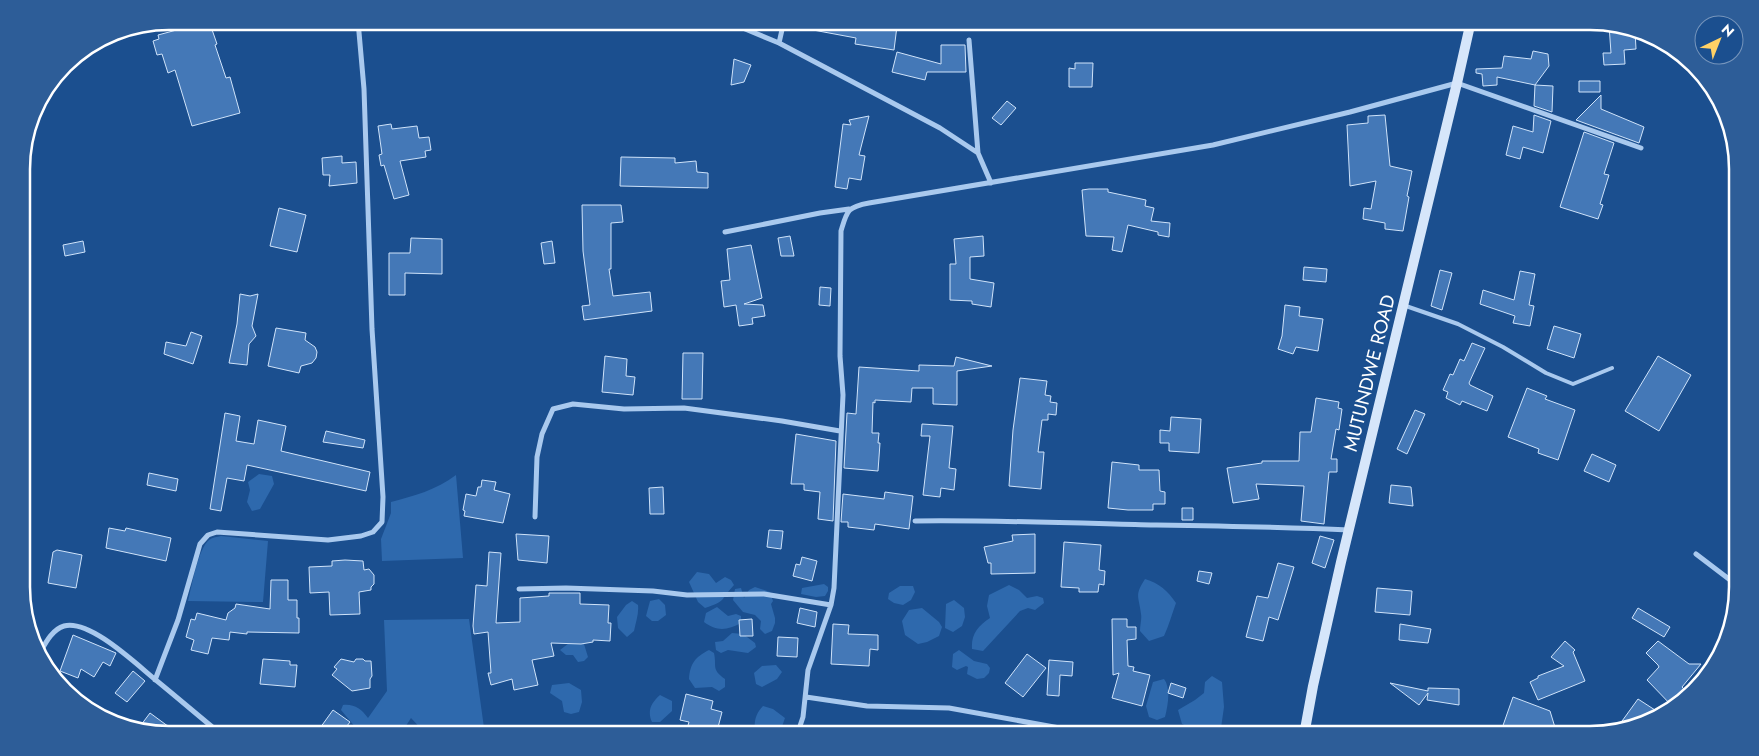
<svg xmlns="http://www.w3.org/2000/svg" width="1759" height="756" font-family="Jost,sans-serif">
  <rect width="100%" height="100%" fill="#1b4f8f"/>
  <path fill="#2e69ad" d="M259 474 272 476 274 484 260 509 252 511 247 502 250 490 248 482Z
    M456 475 463 558 382 561 381 539 391 513V502C414 496 436 490 456 475Z
    M221 536 268 541 263 602 188 601C192 586 198 549 209 540 213 537 217 537 221 536Z
    M697 572 709 574 716 583 725 577 731 580 734 585C720 600 727 601 705 608L698 602 689 582Z
    M1145 579C1159 583 1168 591 1176 603 1172 614 1169 625 1164 636L1149 641 1140 631C1140 625 1142 619 1141 614 1139 596 1134 596 1145 579Z
    M824 584 828 587V591L825 596 816 597 801 594 802 588Z
    M1009 585 1019 590 1027 598 1037 596 1043 598 1044 603 1035 610 1028 608 1020 611 983 651 972 649C971 634 978 626 990 618L987 606 989 595Z
    M900 586H913L915 592 911 600 903 605 894 603 888 599 889 593Z
    M755 587 770 592 773 601 771 604 775 618V623L772 631 765 634 760 629 761 621 755 615 743 612 733 600 735 589 741 588 744 598 749 590Z
    M659 599 665 605 666 615 658 621H652L646 616 650 601Z
    M954 600 964 608 965 617 962 626 953 632 945 628 946 604Z
    M632 601 638 605C639 613 636 622 634 631L627 637 618 628 617 617 626 605Z
    M717 607 728 616 736 614 741 616V623C728 630 717 632 704 622L706 613Z
    M922 608 939 622 942 627 939 636 927 642 918 644 905 635 902 621 909 610Z
    M469 619 485 735H427L411 718 400 735H357L360 730 356 728 341 710 343 705C355 704 361 709 368 718L387 691 384 620Z
    M732 633 743 634 755 643 756 647 748 653 728 650 721 653 716 650 715 642 723 641Z
    M573 640 584 644 588 657 584 661 578 662 573 655H566L560 650Z
    M709 650 714 653C717 667 711 669 725 679V687L719 691 712 687 695 688 689 679C690 664 695 657 709 650Z
    M959 650 974 661 987 664 990 668 989 673 984 678 977 679 967 674 968 667 966 666 957 670 952 667 953 654Z
    M776 665 782 672 777 679 762 687 756 684 754 673 762 666Z
    M1212 676 1222 682 1224 707 1221 728 1201 732 1182 724 1178 710 1195 700 1204 693 1205 682Z
    M1164 679C1171 688 1168 705 1165 717L1157 720 1149 717 1146 706 1153 682Z
    M569 683 581 690 582 702 579 712 571 714 564 712 562 701 550 693 552 685Z
    M660 695 672 701V711L660 722H652C647 711 651 703 660 695Z
    M763 706 773 709 785 718 779 735H756C753 724 755 714 763 706Z"/>
  <path fill="#4478b7" stroke="#cfe3fa" d="M202 21H209L217 44 215 45 226 78 230 77 240 113 192 126 175 70 168 73 162 54 157 55 153 41 159 39 158 35 184 28V27Z
    M798 21H863L897 26 894 50 855 44 856 38 797 27Z
    M1609 25 1620 27V32L1635 31 1636 49 1624 50 1625 64 1604 65 1603 53H1611Z
    M941 45H965L966 72H927L925 80 892 72 897 52 941 64Z
    M1533 51 1548 54 1549 66 1535 85 1497 77V85L1483 86 1482 74 1476 73V69L1502 68 1504 56 1531 59Z
    M734 59 751 65 744 82 731 85Z
    M1075 63H1093L1092 87H1069V68L1075 69Z
    M1579 81H1600V92H1579Z
    M1535 85 1553 86 1552 112 1534 106Z
    M1601 95V109L1644 127 1639 143 1576 120Z
    M1007 101 1016 108 1001 125 992 118Z
    M1385 115 1390 166 1412 171 1407 196 1409 197 1403 231 1385 229V223L1363 219 1364 208 1371 209 1376 181 1350 186 1347 125 1368 123V116Z
    M1534 115 1551 121 1543 153 1523 147 1520 159 1506 155 1513 126 1533 132Z
    M869 116 859 155 865 156 861 180 849 178 847 189 835 187 843 124 851 125 849 120Z
    M391 124 392 129 417 126 419 138 429 137 431 150 425 151 426 157 400 161 409 195 394 199 384 165 381 166 379 155 382 154 378 126Z
    M1584 132 1614 143 1604 174 1609 175 1600 204 1603 205 1598 219 1560 207Z
    M342 156V163L356 162 357 183 329 186 330 175H323L322 158Z
    M621 157 675 158V163L696 161 697 172 708 173V188L620 186Z
    M1089 189H1108V192L1146 200 1145 206 1154 208 1151 221 1170 223 1169 237 1158 235V232L1128 225 1122 252 1112 250 1114 237 1086 236 1082 190Z
    M582 205H621L623 222 611 223V269H609L613 296 650 292 652 311 584 320 582 306 590 305 583 251Z
    M279 208 306 215 297 252 270 246Z
    M790 236 794 256H781L778 238Z
    M983 236 984 256 970 257V279L994 283 991 307 972 304V301L950 300V264H956L954 239Z
    M411 238 442 239V274L405 273V295H389V253H410Z
    M83 241 85 252 65 256 63 245Z
    M552 241 555 263 544 264 541 243Z
    M751 245 762 298 744 304 763 305 765 316 752 318 753 324 739 326 736 305 724 307 721 281 730 280 727 249Z
    M1304 267 1327 269 1326 282 1303 280Z
    M1440 270 1452 273 1442 310 1431 306Z
    M1520 271 1535 274 1529 305 1534 306 1530 326 1513 323 1515 316 1480 304 1483 290 1514 300Z
    M820 287 831 288 830 306 819 305Z
    M240 294 250 296 258 294 252 326 256 336 249 344 247 365 229 363 237 324Z
    M1285 305 1300 307 1299 316 1323 319 1318 351 1296 347 1293 354 1278 349 1282 336Z
    M1554 326 1581 334 1574 358 1547 349Z
    M276 328 306 333 305 340 315 347 317 352 316 358 312 363 301 366 299 373 268 366Z
    M191 332 202 336 193 364 164 354 166 342 186 346Z
    M1472 343 1485 348 1469 383 1470 385 1493 396 1487 411 1462 401 1460 405 1446 398 1448 392 1443 390 1450 374 1453 375 1460 359 1464 361Z
    M683 353H703L702 399H682Z
    M605 356 627 359 626 376 635 377 633 395 602 392Z
    M1658 356 1691 375 1659 431 1625 411Z
    M956 357 992 366 957 371V405L933 404V388H912L911 402 875 400V403L873 402 872 433H879L878 443H880L878 471 844 468 847 413 856 414 859 367 919 371V365L954 366Z
    M1020 378 1047 381 1045 395 1051 396 1050 402 1057 403 1056 415 1048 414V420H1042L1038 452H1044L1041 489 1009 486 1013 430Z
    M1527 388 1547 396 1545 399 1575 410 1558 460 1538 453 1539 449 1508 437Z
    M1316 398 1339 402 1338 408 1342 409 1339 430 1336 429 1331 459H1337V472H1329L1324 524 1301 521 1304 486 1256 484 1259 499 1233 503 1227 468 1262 463V461H1299L1300 432H1311Z
    M1415 410 1425 414 1407 454 1397 449Z
    M225 413 240 416 236 441 254 444 258 420 286 426 281 451 370 472 366 491 247 465 244 481 227 478 221 511 210 509Z
    M1171 417 1201 419 1199 453 1169 451V443H1160V430L1170 431Z
    M922 424 953 426 949 468 956 469 954 490 941 488 940 497 923 495 930 436H921Z
    M326 431 365 440 363 448 323 442Z
    M796 434 836 441 833 521 818 519 820 492 804 490V484H791Z
    M1592 454 1616 465 1609 482 1584 471Z
    M1112 462 1139 465V470H1159L1160 491 1165 492V504H1153V510H1128L1108 508Z
    M149 473 178 479 176 491 147 485Z
    M482 480 496 482 494 490 510 494 503 523 464 516 465 511 463 510 466 494 476 496 478 487H481Z
    M1391 485 1411 487 1413 506 1389 503Z
    M663 487 664 514H650L649 488Z
    M885 492 913 496 909 529 875 524 874 530 848 527V522H841L843 494 884 499Z
    M1182 508H1193V520H1182Z
    M109 528 125 531 126 528 171 538 166 561 106 548Z
    M769 530 783 531 781 549 767 547Z
    M516 534 549 536 547 563 518 560Z
    M1035 534V573L991 574V563H988L984 547 1013 541 1012 535Z
    M1320 536 1334 540 1325 568 1312 563Z
    M1064 542 1101 545 1099 570 1105 571 1104 585 1099 584 1098 592H1079V588L1061 587Z
    M57 550 82 555 76 588 48 583 53 552Z
    M489 552 501 553 496 623 520 622V598L549 596V593H580V604L609 605 608 623H611L610 641 593 640V642L581 644 551 643 554 656 532 660 538 685 514 690 512 679 491 685 488 673H491L488 632 474 634 473 626 476 585 487 586Z
    M802 557 817 561 812 581 793 576 796 564 800 565Z
    M345 560 363 561 364 570 369 569 374 575V584L371 587V590L359 592 360 614 330 615 329 592 310 593 309 567 332 566V561Z
    M1278 563 1294 567 1278 620 1269 617 1263 641 1246 637 1257 596 1268 598Z
    M1199 571 1212 573 1209 584 1197 581Z
    M271 580H288V600H297V618H299V633L247 632V634L230 632 229 640 212 638 208 654 191 650 194 640 186 637 191 619 195 620 197 613 226 620 228 613 235 608 236 604 270 609Z
    M1377 588 1412 591 1410 615 1375 612Z
    M800 608 817 612 815 627 797 623Z
    M1638 608 1670 627 1664 637 1632 618Z
    M752 619 753 636H740L739 620Z
    M1112 619H1127V627H1136V639L1127 640 1128 666 1134 667 1133 671 1150 675 1142 706 1112 698 1119 673 1113 675Z
    M833 624 849 625 848 634 878 635V650L870 649 869 666 831 664Z
    M1400 624 1431 629 1428 643 1399 640Z
    M73 635 116 653 110 666 103 662 94 677 81 669 78 678 60 671Z
    M778 637 798 638 797 657 777 656Z
    M1565 641 1575 650 1573 652 1585 681 1538 700 1530 682 1538 678V676L1564 666 1551 657Z
    M1658 641 1689 664H1701L1682 687 1689 694 1674 708 1647 680 1659 667 1658 665 1646 653Z
    M1027 654 1046 668 1023 697 1005 683Z
    M263 659 290 661V665H297L295 687 260 684Z
    M341 659 354 662 356 659H363L365 661H371L372 676 370 679V688L352 691 332 675 337 669 334 667Z
    M1049 660 1073 662 1072 676 1060 675 1059 696 1047 695Z
    M133 671 145 681 127 702 115 693Z
    M1171 683 1186 688 1183 698 1168 693Z
    M1390 683 1428 691V688L1459 689V705L1427 700 1428 693 1419 705Z
    M686 694 713 701 711 709 722 712 716 735H695L686 732 689 722 680 720Z
    M1513 697 1550 711 1557 734H1500Z
    M1638 699 1655 710 1650 717 1617 728Z
    M333 710 350 722 340 735H315Z
    M150 713 180 735H169L138 729Z"/>
  <g fill="none" stroke-linecap="round" stroke-linejoin="round">
    <path stroke="#a9c9ee" stroke-width="4" d="M1403 305 1458 324 1503 347 1546 373 1573 384 1612 368"/>
    <path stroke="#a9c9ee" stroke-width="5" d="M726 21 779 43 940 128 978 153
      M969 40 978 153 991 183
      M779 43 784 21
      M725 232 820 213 849 209
      M535 517 537 457 542 434 553 409 573 404 624 409 684 408 782 421 840 431
      M915 521C995 520 1075 523 1155 525 1219 526 1284 527 1349 530
      M1696 554 1738 586
      M519 589 566 588 653 591 687 595 764 594 831 605
      M41 651C46 642 53 629 64 626 90 619 137 665 157 681 179 699 200 717 222 735
      M155 680 178 620 200 544 208 535 217 532 328 540 361 536 373 532 382 522 383 497 372 329 364 89 358 21
      M806 697 867 706 949 708 1098 735
      M797 735 803 717 808 670 831 605 834 588 843 395 840 356 841 231C847 211 847 207 869 203L1213 145 1350 112 1457 83 1641 148"/>
    <path stroke="#d6e6fa" stroke-width="10" d="M1304 735 1313 686 1341 562 1457 83 1471 21"/>
  </g>
  <g text-anchor="middle" stroke-width="4" stroke-linejoin="round" paint-order="stroke">
    <g font-size="19" fill="#fff" stroke="#1b4f8f">
      <text transform="translate(1369 373) rotate(-76)" y="7">MUTUNDWE ROAD</text>
    </g>
  </g>
  <path d="M0 0H1759V756H0ZM169 30H1590A139 139 0 0 1 1729 169V587A139 139 0 0 1 1590 726H169A139 139 0 0 1 30 587V169A139 139 0 0 1 169 30Z" fill="#2d5d98" fill-rule="evenodd"/>
  <path fill="none" stroke="#fff" stroke-width="2.5" d="M169 30H1590A139 139 0 0 1 1729 169V587A139 139 0 0 1 1590 726H169A139 139 0 0 1 30 587V169A139 139 0 0 1 169 30Z"/>
  <g transform="translate(1719 40) rotate(43)"><circle r="24" fill="#1b4f8f" stroke="#7695bc"/>
  <path d="M0-4L9 19L0 12L-9 19Z" fill="#ffd166"/>
  <text y="-8" font-size="14" font-weight="bold" text-anchor="middle" fill="#ffffff">N</text>
  </g>
</svg>
